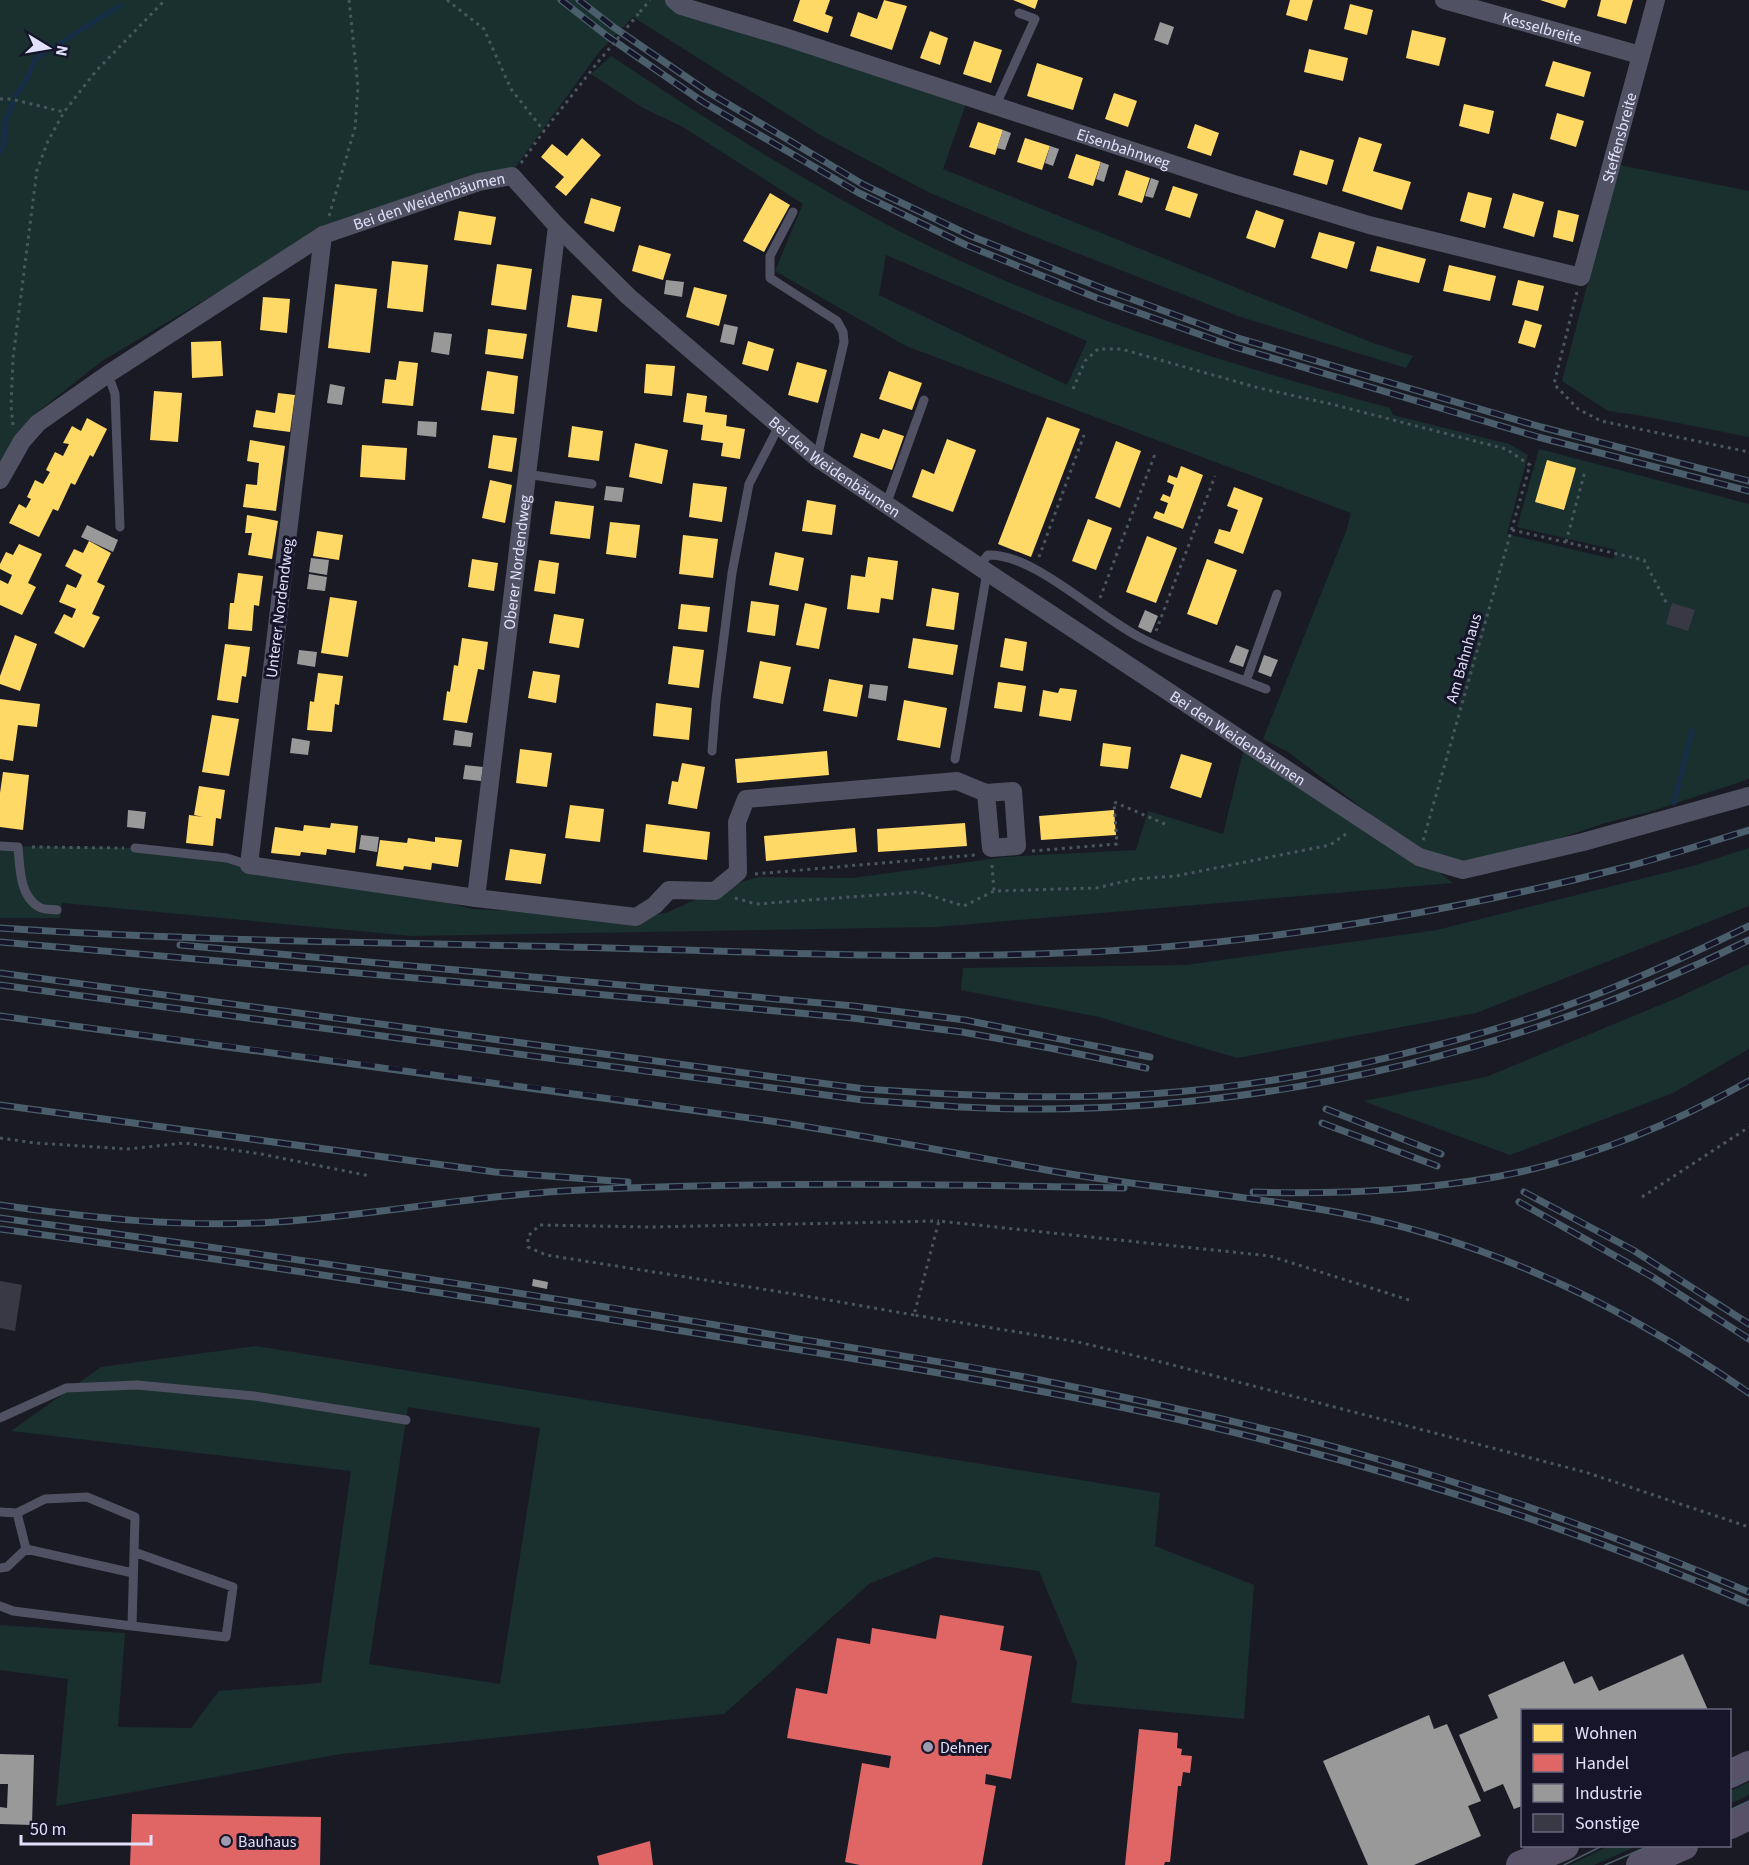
<svg xmlns="http://www.w3.org/2000/svg" width="1749" height="1865" font-family="'Source Sans 3',sans-serif">
  <rect width="100%" height="100%" fill="#1a1a25"/>
  <path fill="#19302e" fill-rule="evenodd" d="M0 0H690L968 98 943 169 1373 343 1413 356 1406 368 1241 317 1028 234 930 193 822 136 633 17 599 52 514 169 321 231 102 361 35 414 0 466Z
    M611 56C704 118 798 178 897 230 1052 310 1222 363 1390 408L1393 415 1509 444 1528 455 1507 534 1613 559 1616 550 1517 527 1539 449 1749 504V779L1649 812 1605 823 1560 838 1465 862 1414 847 1288 752 1263 739 1347 529 1351 513 906 346 775 271 803 204 683 127 643 108 591 74ZM886 255 1087 341 1067 385 879 295Z
    M1619 165 1749 191V437L1638 415 1608 411 1562 381Z
    M1245 744 1419 857 1453 883 936 927 411 936 62 903 60 918H0V846L135 848 365 881 472 909 631 917 666 913 723 887 759 877 853 878 1004 857 1136 850 1148 811 1223 834Z
    M1749 848V906L1476 1013 1237 1058 1099 1017 961 990 963 968 1186 965 1437 930 1693 866Z
    M1749 964V1049L1673 1093 1510 1155 1363 1101 1486 1077 1677 998Z
    M256 1346 1160 1493 1155 1546 1254 1585 1244 1719 1071 1703 1077 1662 1039 1571 935 1557 869 1584 724 1714 341 1754 56 1806 68 1679 0 1670V1625L125 1633 118 1727 191 1728 219 1691 321 1683 351 1471 11 1431 101 1367ZM408 1407 540 1428 500 1684 369 1664Z
    M1749 1782V1795L1730 1804V1791Z
    M1609 1846H1637L1594 1865H1570Z"/>
  <path fill="#ffd966" d="M800 0H830L825 14 833 17 828 33 793 21Z
    M884 0 907 6 892 50 850 36 858 12 877 19Z
    M1013 0H1038L1035 9Z
    M1290 0H1313L1307 21 1286 15Z
    M1540 0H1568L1565 8Z
    M1601 0H1633L1626 24 1597 16Z
    M1350 4 1373 10 1367 35 1344 29Z
    M1412 30 1446 38 1439 66 1406 58Z
    M930 31 948 38 940 65 920 58Z
    M974 41 1002 50 991 83 963 74Z
    M1309 49 1348 58 1343 81 1304 72Z
    M1553 61 1591 72 1584 97 1545 86Z
    M1037 63 1083 78 1073 110 1027 96Z
    M1114 93 1137 101 1128 127 1105 119Z
    M1464 104 1494 111 1489 134 1459 126Z
    M1557 113 1584 121 1576 147 1550 139Z
    M978 122 1003 130 995 155 969 147Z
    M1195 124 1219 133 1211 156 1187 148Z
    M1359 137 1382 144 1373 171 1411 182 1402 210 1342 191Z
    M582 138 601 155 566 196 555 187 564 177 541 157 552 144 567 156Z
    M1025 138 1050 146 1042 170 1017 162Z
    M1300 150 1334 160 1327 185 1293 175Z
    M1076 154 1101 162 1093 186 1068 178Z
    M1126 170 1150 178 1142 203 1118 195Z
    M1173 186 1198 194 1190 218 1165 210Z
    M1468 192 1492 198 1485 228 1460 221Z
    M770 193 790 205 764 252 743 241Z
    M1513 193 1544 202 1534 237 1503 228Z
    M591 198 621 207 614 232 584 223Z
    M1256 210 1284 220 1275 248 1246 238Z
    M1558 210 1579 215 1573 242 1553 237Z
    M459 211 496 217 491 245 454 240Z
    M1319 232 1355 242 1347 269 1311 258Z
    M639 245 671 254 663 280 632 271Z
    M1377 246 1426 259 1419 283 1370 271Z
    M392 261 428 265 423 312 387 308Z
    M497 264 532 269 526 310 491 305Z
    M1449 265 1496 276 1490 301 1443 291Z
    M1518 280 1544 286 1538 311 1512 305Z
    M335 284 377 289 370 353 328 348Z
    M694 287 727 295 719 326 686 317Z
    M572 295 602 299 597 332 567 327Z
    M263 297 290 299 287 333 260 330Z
    M1525 320 1542 325 1535 348 1518 343Z
    M488 329 527 334 523 359 485 354Z
    M221 341 223 376 192 378 191 342Z
    M748 341 774 349 768 371 742 364Z
    M399 361 418 363 413 406 382 403 385 379 396 380Z
    M797 362 827 370 818 403 788 395Z
    M646 364 675 366 672 396 644 393Z
    M487 371 518 376 514 414 481 410Z
    M889 371 922 383 912 410 879 399Z
    M154 391 182 393 178 442 150 440Z
    M278 393 295 395 290 432 253 427 256 410 275 413Z
    M687 393 707 396 705 412 727 415 726 426 745 429 740 459 721 456 723 443 701 440 703 425 683 422Z
    M1047 417 1080 429 1031 557 998 544Z
    M87 418 107 429 93 457 90 455 75 485 71 483 58 511 53 509 39 537 9 523 19 504 26 508 31 499 27 497 35 480 43 484 50 472 46 470 55 452 63 456 69 444 63 443 72 426 81 431Z
    M572 426 603 431 599 461 568 457Z
    M883 429 904 436 892 470 853 457 861 433 879 439Z
    M493 435 517 438 512 472 488 468Z
    M947 439 976 450 953 512 912 497 922 469 934 474Z
    M250 440 285 446 276 511 243 507 246 484 257 485 258 472 259 463 247 461Z
    M1116 441 1141 451 1120 508 1095 498Z
    M635 443 668 450 662 484 629 477Z
    M362 445 407 448 405 480 360 477Z
    M1547 460 1576 468 1564 510 1535 502Z
    M1181 466 1203 475 1183 529 1153 518 1156 511 1164 514 1168 503 1160 500 1163 494 1170 497 1174 485 1167 482 1169 475 1177 478Z
    M490 480 512 485 505 523 482 518Z
    M693 483 727 487 722 522 689 517Z
    M1234 487 1263 498 1243 554 1214 543 1219 529 1230 532 1238 510 1227 506Z
    M807 500 836 505 832 535 802 531Z
    M555 501 594 506 590 539 550 534Z
    M247 515 278 521 272 559 248 555 252 533H245Z
    M1088 519 1112 528 1096 570 1072 561Z
    M610 522 640 525 636 558 606 554Z
    M317 531 343 535 339 560 313 556Z
    M683 535 718 539 713 578 679 574Z
    M1147 536 1177 548 1156 603 1126 592Z
    M89 541 111 553 97 582 105 586 92 614 100 617 84 648 54 633 64 614 72 618 76 609 59 602 67 584 76 588 82 575 65 566 74 549 83 553Z
    M19 544 42 554 28 583 36 587 22 615 0 605V580L8 584 12 575 0 569V564L6 552 13 555Z
    M775 552 804 558 798 591 769 585Z
    M868 557 898 561 893 600 881 598 879 613 847 609 851 575 865 577Z
    M472 559 498 563 494 591 468 587Z
    M1207 559 1237 570 1217 625 1187 614Z
    M539 560 559 563 555 594 534 591Z
    M238 573 263 576 259 606 254 605 252 631 228 629 230 603H234Z
    M932 588 959 593 954 630 926 626Z
    M330 597 357 601 348 657 321 653Z
    M751 601 779 605 775 636 747 632Z
    M805 603 827 608 819 649 796 645Z
    M681 604 710 607 707 632 678 629Z
    M554 614 584 619 579 648 549 643Z
    M15 635 37 644 20 691 0 684V676Z
    M462 638 488 642 484 670 478 669 467 723 443 720 447 691 450 692 454 665 458 666Z
    M913 638 958 645 953 675 908 668Z
    M1005 638 1027 642 1023 671 1000 667Z
    M225 644 250 647 246 677 242 676 238 703 217 700Z
    M673 646 704 650 699 688 668 684Z
    M760 661 791 667 783 704 753 698Z
    M533 671 560 675 556 703 528 698Z
    M318 673 343 676 339 705 335 704 332 732 307 730 310 701 314 702Z
    M829 679 863 685 857 717 823 711Z
    M998 682 1026 686 1022 712 994 708Z
    M1060 688 1077 690 1071 721 1039 716 1043 690 1058 693Z
    M0 699 40 704 37 727 18 725 13 761 0 759Z
    M904 700 947 708 940 748 897 740Z
    M656 703 692 708 689 740 653 736Z
    M212 715 239 719 229 776 202 772Z
    M1103 743 1131 747 1128 769 1100 766Z
    M520 749 552 753 547 787 516 783Z
    M827 751 829 775 737 783 735 759Z
    M1181 754 1212 763 1201 798 1170 788Z
    M682 763 705 767 697 809 668 804 672 781 678 782Z
    M3 772 29 775 23 830 0 827V793Z
    M199 786 225 790 221 819 216 818 213 846 186 843 189 815 203 817 194 815Z
    M570 805 604 809 600 842 565 838Z
    M1114 810 1116 835 1041 840 1039 816Z
    M331 823 358 826 355 853 327 849 326 855 301 852 300 856 271 853 275 827 303 831 304 825 330 828Z
    M965 823 967 846 878 852 877 829Z
    M646 824 710 832 707 860 643 852Z
    M855 828 857 852 766 861 764 836Z
    M435 837 462 840 458 867 432 863 431 870 404 866 403 870 376 866 380 840 407 843 408 838 435 842Z
    M510 849 546 854 541 884 505 880Z"/>
  <path fill="#e06666" d="M940 1615 1004 1626 1000 1650 1032 1656 1011 1779 986 1774 985 1784 996 1786 982 1865H860L845 1862 862 1763 889 1768 891 1756 787 1738 796 1688 827 1694 837 1638 870 1644 872 1628 936 1639Z
    M1139 1729 1178 1733 1177 1748 1182 1749 1181 1755 1192 1756 1190 1773 1183 1772 1181 1786H1178L1170 1862H1165L1164 1865H1125Z
    M132 1814 321 1817 320 1865H130Z
    M650 1841 653 1865H599L597 1856Z"/>
  <path fill="#999" d="M1160 22 1174 27 1168 45 1154 40Z
    M1003 130 1011 133 1005 150 997 148Z
    M1050 146 1059 149 1053 166 1045 163Z
    M1101 162 1109 165 1104 182 1096 179Z
    M1151 178 1159 181 1153 198 1145 196Z
    M666 280 684 282 682 297 664 294Z
    M724 324 738 327 734 345 720 342Z
    M434 332 452 334 449 355 431 352Z
    M330 384 345 387 342 405 327 403Z
    M418 421 437 422 436 437 417 435Z
    M606 486 624 488 622 502 604 500Z
    M87 525 118 540 113 552 81 537Z
    M311 558 329 560 327 575 309 572Z
    M309 574 327 577 325 591 307 589Z
    M1145 610 1158 616 1151 633 1138 627Z
    M1236 645 1249 650 1243 667 1229 662Z
    M299 650 317 652 315 667 297 664Z
    M1264 655 1278 660 1271 677 1258 672Z
    M870 684 888 686 886 701 868 698Z
    M455 730 473 733 471 747 453 745Z
    M292 738 310 741 308 755 290 753Z
    M465 765 483 767 481 781 463 779Z
    M128 810 146 812 144 829 127 827Z
    M361 835 379 837 377 852 359 849Z
    M533 1279 548 1282 547 1289 532 1286Z
    M1683 1654 1708 1710H1522V1806L1514 1809 1503 1784 1484 1792 1459 1735 1498 1718 1488 1695 1564 1661 1574 1684 1592 1676 1599 1691Z
    M1429 1715 1434 1729 1447 1724 1481 1801 1468 1806 1481 1836 1414 1865H1368L1323 1761Z
    M0 1754 34 1755 32 1825 0 1824V1807L7 1808 8 1784H0Z"/>
  <g fill="none" stroke-linecap="round" stroke-linejoin="round">
    <path stroke="#172e48" stroke-width="5" d="M16 96 30 73 35 59 119 6
      M0 153 4 145 5 123 13 103
      M1674 803 1692 731"/>
  </g>
  <path fill="#393946" d="M1672 603 1695 610 1688 631 1666 624Z
    M0 1281 22 1285 15 1331 0 1328Z"/>
  <g fill="none" stroke-linecap="round" stroke-linejoin="round">
    <path stroke="#4a565f" stroke-width="3" stroke-dasharray="3 4.5" stroke-linecap="butt" d="M447 0 484 29 511 89 544 131
      M640 12 650 0
      M0 99H11L64 112 96 71 165 0
      M521 163 544 131 598 62
      M329 216 355 128 358 87 349 0
      M1577 292 1554 384 1578 409 1601 421 1749 452
      M1073 389 1085 361 1098 349H1121L1259 388 1331 404 1506 449 1530 465 1423 841
      M13 425 11 405 13 358 37 170 48 141 64 112
      M1512 530 1644 560 1667 604
      M1566 542 1585 471
      M1039 557 1084 435
      M1100 598 1155 454
      M1156 631 1215 476
      M32 847 124 848
      M1032 851 1117 844 1114 802 1165 824
      M992 865 994 891
      M755 874 975 855
      M735 898 756 904 918 892 964 906 994 891 1096 888 1135 879 1176 876 1330 845 1349 832
      M0 1138 35 1143 127 1149 185 1143 261 1154 370 1176
      M1642 1197 1749 1127
      M1409 1300 1270 1256 939 1221 914 1315 1078 1342 1161 1362 1585 1472 1749 1527
      M914 1315 794 1294 546 1255 528 1247V1236L540 1225 650 1227 939 1221"/>
    <path stroke="#505163" stroke-width="9" d="M995 107 1035 19 1019 13
      M793 212 770 256V278L837 321 843 332 844 342 817 458
      M108 374 115 394 120 527
      M526 474 592 484
      M886 505 924 400
      M978 567 988 555C1034 553 1099 618 1143 639 1181 658 1225 673 1266 689
      M1246 681 1277 594
      M712 751 716 700 732 573 749 484 779 426
      M955 759 987 572
      M0 846 18 847C20 866 19 896 39 907 43 910 52 909 57 910
      M135 848 227 858 249 865
      M0 1418 66 1388 137 1385 254 1396 406 1420
      M0 1512 17 1513 26 1549 7 1567 0 1568
      M26 1549 133 1573
      M0 1606 13 1611 132 1626 135 1517 87 1497 45 1499 17 1513
      M132 1626 226 1637 233 1587 134 1552"/>
    <g stroke="#505163" stroke-width="18">
      <path id="s1" d="M674 0 681 6 785 37 1234 184 1369 225 1581 277 1656 0"/>
      <path id="s2" d="M1444 0 1640 55"/>
      <path id="s3" d="M323 235 249 865 476 898 557 226"/>
      <path id="s4" d="M0 480 22 441 38 423 108 374 323 235 479 182 512 176 557 226 629 297 817 458 987 572 1419 857 1463 870 1583 842 1749 796"/>
      <path d="M476 898 636 917 655 905 669 890 715 891 738 872 737 822 746 799 957 781 986 793 1013 791 1017 846 991 848 986 793"/>
    </g>
    <path stroke="#575268" stroke-width="28" d="M1730 1774 1749 1765
      M1730 1825 1749 1816
      M1520 1865 1565 1846
      M1640 1865 1684 1846"/>
    <path stroke="#4a5e6b" stroke-width="1.5" d="M1730 1785 1749 1777
      M1730 1810 1749 1801
      M1564 1865 1602 1846
      M1605 1865 1649 1846"/>
    <defs>
      <path id="rail" d="M561 0 607 36 703 102 859 193 966 245 1097 298 1235 347 1538 437 1749 491
        M579 0 612 26 708 92 864 185 971 236 1104 289 1238 338 1541 427 1749 481
        M0 928C189 941 378 942 566 947 723 950 880 959 1036 954 1233 949 1430 917 1622 868 1664 857 1707 843 1749 830
        M0 942 519 987 852 1018 962 1032 1050 1048 1146 1068
        M180 945 854 1006 965 1020 1150 1057
        M0 973 865 1089C969 1096 1072 1101 1176 1092 1293 1082 1409 1056 1521 1021 1599 997 1675 962 1749 926
        M0 985 863 1100C923 1104 982 1110 1042 1109 1286 1108 1531 1048 1749 940
        M0 1016C255 1050 510 1083 764 1120 857 1134 949 1152 1041 1169 1142 1188 1245 1194 1346 1214 1493 1242 1627 1308 1749 1393
        M0 1105 495 1172 628 1182
        M1326 1109 1441 1154
        M1322 1123 1437 1166
        M1253 1192C1326 1194 1399 1192 1471 1181 1568 1167 1664 1129 1749 1081
        M1524 1192 1633 1250 1749 1324
        M1519 1202 1651 1276 1749 1339
        M0 1205C91 1218 184 1228 276 1222 372 1215 467 1197 563 1191 750 1181 937 1184 1124 1188
        M0 1218C259 1253 518 1291 775 1335 873 1352 972 1365 1069 1386 1168 1406 1269 1428 1367 1456 1497 1493 1624 1539 1749 1592
        M0 1229C232 1260 464 1296 695 1333 891 1365 1088 1394 1280 1444 1440 1485 1597 1538 1749 1603"/>
    </defs>
    <use href="#rail" stroke="#4a5e6b" stroke-width="7"/>
    <use href="#rail" stroke="#16152a" stroke-width="4.5" stroke-dasharray="14" stroke-linecap="butt"/>
    <path stroke="#4a565f" stroke-width="3" stroke-dasharray="3 4.5" stroke-linecap="butt" d="M598 62 640 12"/>
  </g>
  <g fill="#9c9bb0" stroke="#16152a" stroke-width="2">
    <circle cx="928" cy="1747" r="6"/>
    <circle cx="226" cy="1841" r="6"/>
  </g>
  <g text-anchor="middle" stroke-width="6" stroke-linejoin="round" paint-order="stroke">
    <g font-size="16" fill="#e2e1fb" stroke="#16152a">
      <text dy="6" stroke="none"><textPath href="#s2" startOffset="102">Kesselbreite</textPath></text>
      <text dy="6" stroke="none"><textPath href="#s1" startOffset="1094">Steffensbreite</textPath></text>
      <text dy="6" stroke="none"><textPath href="#s1" startOffset="474">Eisenbahnweg</textPath></text>
      <text dy="6" stroke="none"><textPath href="#s4" startOffset="522">Bei den Weidenbäumen</textPath></text>
      <text dy="6" stroke="none"><textPath href="#s4" startOffset="1044">Bei den Weidenbäumen</textPath></text>
      <text dy="6" stroke="none"><textPath href="#s3" startOffset="1202">Oberer Nordendweg</textPath></text>
      <text transform="translate(279 608) rotate(-83)" y="6">Unterer Nordendweg</text>
      <text transform="translate(1463 658) rotate(-74)" y="6">Am Bahnhaus</text>
      <text dy="6" stroke="none"><textPath href="#s4" startOffset="1530">Bei den Weidenbäumen</textPath></text>
    </g>
    <g font-size="16" fill="#e2e1fb" stroke="#16152a" text-anchor="start">
      <text x="940" y="1753">Dehner</text>
      <text x="238" y="1847">Bauhaus</text>
    </g>
  </g>
  <rect x="1521" y="1709" width="210" height="138" fill="#16152a" stroke="#68677e" stroke-width="1.5"/>
  <rect x="1533" y="1724" width="30" height="18" fill="#ffd966" stroke="#68677e" stroke-width="1.5"/>
  <text x="1575" y="1739" font-size="18" fill="#e2e1fb">Wohnen</text>
  <rect x="1533" y="1754" width="30" height="18" fill="#e06666" stroke="#68677e" stroke-width="1.5"/>
  <text x="1575" y="1769" font-size="18" fill="#e2e1fb">Handel</text>
  <rect x="1533" y="1784" width="30" height="18" fill="#999999" stroke="#68677e" stroke-width="1.5"/>
  <text x="1575" y="1799" font-size="18" fill="#e2e1fb">Industrie</text>
  <rect x="1533" y="1814" width="30" height="18" fill="#393946" stroke="#68677e" stroke-width="1.5"/>
  <text x="1575" y="1829" font-size="18" fill="#e2e1fb">Sonstige</text>
  <g transform="translate(48 48) rotate(101)" stroke="#16152a" stroke-width="4.5" paint-order="stroke">
  <path d="M0-4.5L10 22L0 15L-10 22Z" fill="#e2e1fb"/>
  <text y="-9" font-size="16" font-weight="bold" text-anchor="middle" fill="#e2e1fb">N</text>
  </g>
  <path d="M21 1835v9h130v-9" fill="none" stroke="#e2e1fb" stroke-width="3"/>
  <text x="30" y="1835" font-size="18" fill="#e2e1fb" stroke="#16152a" stroke-width="4.5" paint-order="stroke">50 m</text>
</svg>
